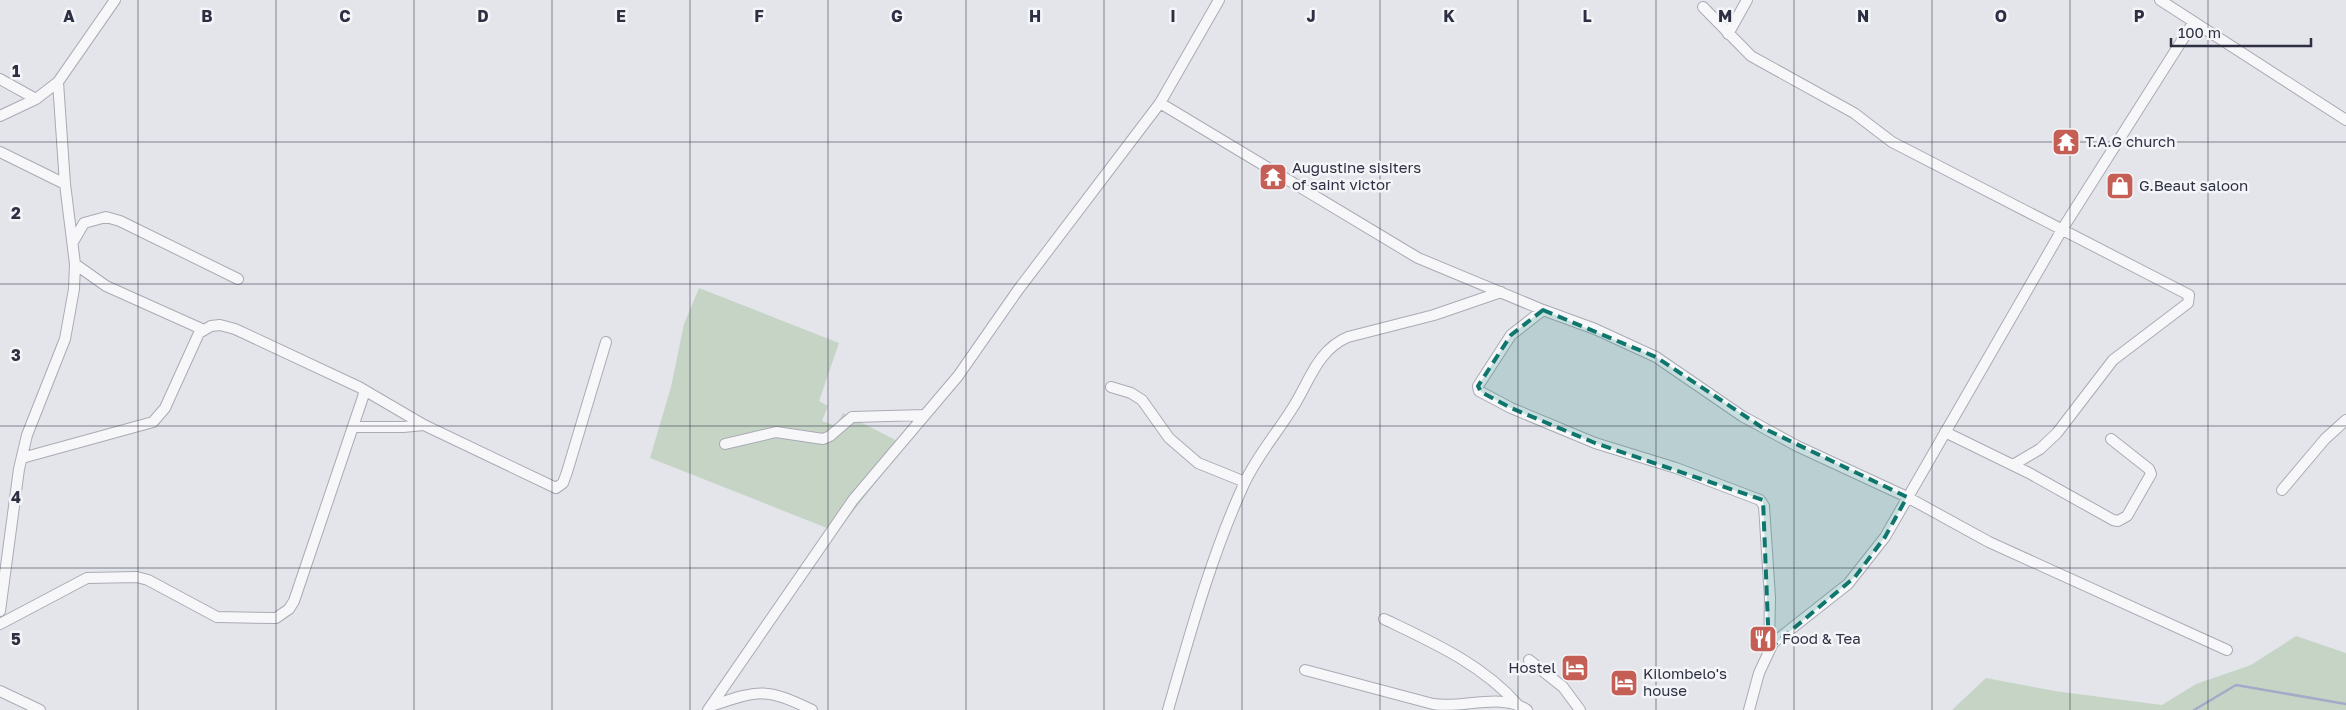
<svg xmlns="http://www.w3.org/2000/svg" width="2346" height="710" font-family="'Golos Text',sans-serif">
  <rect width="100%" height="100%" fill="#e4e5eb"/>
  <path fill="#c6d4c6" d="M699 288 839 343 819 401 828 406 822 421 836 426 843 413 905 445 837 532 650 458 671 387 684 324Z
    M2296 636 2346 653V710H1952L1986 678 2055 691 2162 705 2196 684 2251 665Z"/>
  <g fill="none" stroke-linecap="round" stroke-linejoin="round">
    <path stroke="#a2abc8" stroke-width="2.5" d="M2194 710 2236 685 2346 704"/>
    <defs>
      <path id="minor" d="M2160 0 2346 120
        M1703 7 1751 56 1854 113 1892 142 2189 295 2188 303 2113 360 2057 433 2040 449 2013 465
        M1728 34 1747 0
        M0 79 36 99
        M1160 103 1418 258 1543 310 1595 329 1656 357 1742 416 1797 446 1907 497 1989 542 2227 650
        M0 116 36 99 58 82 115 0
        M0 152 65 184
        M73 242 84 223 106 217 120 221 238 279
        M75 264 106 286 204 330
        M1543 310 1511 335 1478 386 1479 391 1511 408 1595 443 1676 468 1760 500 1764 506 1770 598 1769 648
        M1111 387 1131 393 1142 400 1169 438 1198 463 1245 482
        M353 427H403L424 425
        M1945 432 2029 473 2113 520 2118 521 2127 516 2151 474 2149 469 2111 439
        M725 444 776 432 823 439 830 436 852 417 925 415
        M22 458 153 422 165 408 199 333 211 326 220 325 235 329 359 387 424 425 556 488 563 483 567 472 606 342
        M2282 490 2325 439 2346 420
        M0 611 19 469 27 435 65 339 74 289 75 264 65 184 58 82
        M1384 619C1432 642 1482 664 1518 705
        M0 624 87 578 137 577 148 580 217 617 276 618 289 609 294 601 365 391
        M1529 660 1563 687 1580 710
        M1305 670 1433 704C1463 709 1501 692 1527 710
        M0 691 40 710
        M711 706C759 690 765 687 812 710
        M708 710 853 500 958 376 1018 290 1160 103 1219 0
        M1168 710C1190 634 1211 556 1244 484 1257 455 1279 431 1295 404 1310 379 1319 349 1348 337L1434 315 1501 292
        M1749 710 1759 673 1773 643 1848 584 1885 537 2063 228 2193 23"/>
    </defs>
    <use href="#minor" stroke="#a9abb5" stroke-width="12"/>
    <use href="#minor" stroke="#f7f7f9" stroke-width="10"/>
  </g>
  <path fill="#0f766e" fill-opacity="0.2" stroke="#0f766e" stroke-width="4" stroke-dasharray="10 6" stroke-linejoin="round" d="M1543 310 1656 357 1763 428 1907 497 1885 537 1855 577 1769 649 1763 500 1595 443 1511 408 1481 392 1478 386 1511 335Z"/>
  <path fill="none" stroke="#2d2f42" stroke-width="1" stroke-opacity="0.55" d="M138 0V710M276 0V710M414 0V710M552 0V710M690 0V710M828 0V710M966 0V710M1104 0V710M1242 0V710M1380 0V710M1518 0V710M1656 0V710M1794 0V710M1932 0V710M2070 0V710M2208 0V710M0 142H2346M0 284H2346M0 426H2346M0 568H2346"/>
  <defs>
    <symbol id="temple-square" viewBox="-11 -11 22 22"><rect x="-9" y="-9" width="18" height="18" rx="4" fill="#c55e54" stroke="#f4f5f8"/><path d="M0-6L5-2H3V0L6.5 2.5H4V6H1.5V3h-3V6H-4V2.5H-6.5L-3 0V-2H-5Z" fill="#fff"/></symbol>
    <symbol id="shop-square" viewBox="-11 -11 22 22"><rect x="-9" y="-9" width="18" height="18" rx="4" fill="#c55e54" stroke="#f4f5f8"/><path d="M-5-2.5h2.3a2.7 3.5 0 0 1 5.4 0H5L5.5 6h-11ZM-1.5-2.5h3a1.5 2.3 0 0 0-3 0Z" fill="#fff"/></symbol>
    <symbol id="restaurant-square" viewBox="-11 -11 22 22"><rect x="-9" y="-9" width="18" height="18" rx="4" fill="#c55e54" stroke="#f4f5f8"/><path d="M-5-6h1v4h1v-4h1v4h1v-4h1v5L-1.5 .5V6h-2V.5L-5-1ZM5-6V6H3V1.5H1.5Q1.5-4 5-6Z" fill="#fff"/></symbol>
    <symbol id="hotel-square" viewBox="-11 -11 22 22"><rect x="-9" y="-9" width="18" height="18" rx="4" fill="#c55e54" stroke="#f4f5f8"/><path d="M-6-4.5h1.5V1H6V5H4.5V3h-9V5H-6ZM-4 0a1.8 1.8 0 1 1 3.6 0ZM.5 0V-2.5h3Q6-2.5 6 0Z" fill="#fff"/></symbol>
  </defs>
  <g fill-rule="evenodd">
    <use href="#temple-square" x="2050" y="126" width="32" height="32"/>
    <use href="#temple-square" x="1257" y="161" width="32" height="32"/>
    <use href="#shop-square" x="2104" y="170" width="32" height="32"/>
    <use href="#restaurant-square" x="1747" y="623" width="32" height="32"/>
    <use href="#hotel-square" x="1559" y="652" width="32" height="32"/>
    <use href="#hotel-square" x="1608" y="667" width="32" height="32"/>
  </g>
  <g text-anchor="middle" stroke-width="5" stroke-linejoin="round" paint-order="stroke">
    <g font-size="15" fill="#2d2f42" stroke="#f4f5f8" text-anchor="start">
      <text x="2085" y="147">T.A.G church</text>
      <text x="1292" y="173">Augustine sisiters<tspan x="1292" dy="17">of saint victor</tspan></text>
      <text x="2139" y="191">G.Beaut saloon</text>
      <text x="1782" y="644">Food &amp; Tea</text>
      <text x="1556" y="673" text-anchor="end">Hostel</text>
      <text x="1643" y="679">Kilombelo's<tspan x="1643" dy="17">house</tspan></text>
    </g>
  </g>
  <g font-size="16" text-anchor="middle" font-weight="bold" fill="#2d2f42" stroke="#f4f5f8" stroke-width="5" stroke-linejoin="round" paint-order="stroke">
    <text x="69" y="22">A</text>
    <text x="207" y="22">B</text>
    <text x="345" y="22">C</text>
    <text x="483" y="22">D</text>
    <text x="621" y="22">E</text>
    <text x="759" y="22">F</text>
    <text x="897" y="22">G</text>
    <text x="1035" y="22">H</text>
    <text x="1173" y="22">I</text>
    <text x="1311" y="22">J</text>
    <text x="1449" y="22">K</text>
    <text x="1587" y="22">L</text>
    <text x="1725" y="22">M</text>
    <text x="1863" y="22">N</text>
    <text x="2001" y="22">O</text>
    <text x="2139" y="22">P</text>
    <text x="16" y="77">1</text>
    <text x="16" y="219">2</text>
    <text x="16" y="361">3</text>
    <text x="16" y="503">4</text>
    <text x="16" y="645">5</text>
  </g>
  <path d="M2171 38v8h140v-8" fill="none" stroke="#2d2f42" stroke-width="2.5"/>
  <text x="2178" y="38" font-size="15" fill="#2d2f42" stroke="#f4f5f8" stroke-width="4" paint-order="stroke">100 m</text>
</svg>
